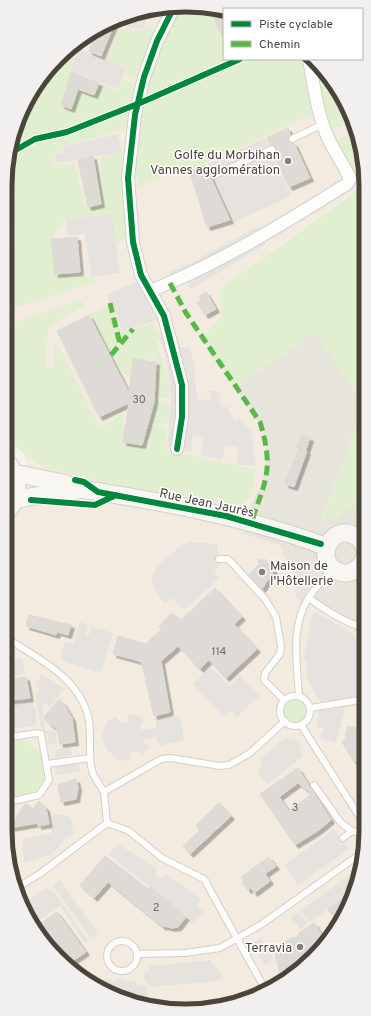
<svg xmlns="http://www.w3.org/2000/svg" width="371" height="1016" font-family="Overpass,sans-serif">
  <defs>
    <filter id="shadow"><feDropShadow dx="3.5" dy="3.5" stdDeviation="0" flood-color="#0004"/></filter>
  </defs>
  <rect width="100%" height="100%" fill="#f4f2ee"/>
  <path fill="#e7e4dc" d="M315 332 364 406 321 520 350 505 365 513 366 646 352 628 296 598 292 573 279 545 243 534 249 507 260 487 264 475 265 448 263 435 258 422 235 388Z"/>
  <path fill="#f3ebdf" d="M162 7 224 11V59H313L321 67 352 116 364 162V168L356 172 363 185 267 254 222 316 200 339 258 422 263 435 265 464 264 475 260 487 249 507 243 534 279 545 292 573 296 598 353 628 366 646V830L360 877 329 940 286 981 271 987 258 988 237 1001 221 1007 162 1009 95 987 50 949 15 889 5 830V523L13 518 25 502 26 490V459L16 441 5 363V322L10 308 42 75 95 29Z"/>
  <path fill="#e1eecf" d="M179 8 210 10 224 37V59H234L148 95V72Z
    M147 25 157 29 136 78 123 74 126 67 106 59 119 27 144 31Z
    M83 40 60 106 71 110 78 91 94 95 101 84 117 91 123 80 136 84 129 115 124 129 68 146 55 155 53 165 75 163 84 205H102L96 175 102 172 100 157 120 152 123 154V188L127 238 116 244 111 214 66 219 51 239 55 274 91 277 97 281 5 311 6 177 13 134 42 75Z
    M254 59H305L313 114 187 172 181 168 138 187 135 163 141 105 222 70Z
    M328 77 342 99 349 126 329 127 317 82Z
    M349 135 354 142 359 141 364 163 348 170 337 141Z
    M364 168 365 513 350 505 339 518 321 521 364 406 315 332 235 388 200 339 222 316 220 289 363 186 356 172Z
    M80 300 85 305 50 325 45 350 46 368 54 367 55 339 100 427 115 420 118 415 124 414 123 442 149 446 150 440 145 438 150 425 166 427V450L255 469 253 490 243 507 97 481 44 468 5 439V326Z
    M110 303 121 332 155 323 153 327 156 334 162 332 163 335 156 339 167 375 170 399 156 396 157 371 154 351 150 360 134 358 130 376 123 374 90 314Z
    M155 403 170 404 168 424 151 422Z
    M284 711a11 11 0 1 1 22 0a11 11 0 1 1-22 0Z
    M23 740 41 751 45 779 33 793 14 796 7 790 5 776V744L7 742Z"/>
  <path fill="#e6e3df" d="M150 11 143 29 117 26 119 21Z
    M79 48 126 68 118 89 71 71Z
    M118 134 122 152 56 163 55 155 63 153 64 147Z
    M265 138 291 196 234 222 208 164Z
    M112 214 120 273 91 277 85 234 68 235 66 219Z
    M257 227 266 244 191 289 187 283 176 287 169 272 193 262Z
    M140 280 160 314 157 320 122 331 112 302 110 303 107 295Z
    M169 315 181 347H189L194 362 197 399 210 400V391H219L221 407H228L234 421 240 418 252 433 256 465H237L238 447 226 445 222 460 201 455 203 437 193 435 191 452 167 447 171 396 166 358 159 337 166 332Z
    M189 542 217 544 220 566 214 572 219 578 184 610 172 598 165 604 156 593 152 581 153 574 160 564 179 547Z
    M316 613 352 633 366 653V673L363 692 357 697 358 706 345 707 336 743 320 738 323 728 316 726 321 703 307 679V662L304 658 312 616Z
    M80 622 88 625 86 636H88L92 627 113 633 101 673 63 661 61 655 65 642 73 644Z
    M12 652 13 659 20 658 22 660 25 674 5 678V653Z
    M211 667 230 686 240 676 259 696 237 717 231 711 224 717 193 684Z
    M42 674 64 689 50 707 44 703 42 705 46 731 55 730 57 743 49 745 47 734 41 727 35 693 39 691 35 685Z
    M33 701 34 708H36V725L13 729 9 705Z
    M129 714 136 715 144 720 140 727 143 730 156 728V720L180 716 184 740 159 746 156 737 144 740 143 743 150 746 144 754 141 756 137 750 130 753V761L119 760 106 749 102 738 103 731 108 721 116 716 121 724 128 722Z
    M285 738H289L291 742 293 738 300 742V748L304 756 267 784 258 773V769L262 764 259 759Z
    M71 747 72 755 56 758 55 750Z
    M79 763 80 771 56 775 55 767Z
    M366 793V815L356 799Z
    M58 814 70 817 74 835 65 837 62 844 50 855 24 863 22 839 51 833 54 824 52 815Z
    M334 829 349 849 298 885 284 865Z
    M118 844 157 869 156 876 160 879 167 874 201 899 197 906 204 912 193 925 189 922 190 919 108 854Z
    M356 870 360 877 353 892 309 922 300 911Z
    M60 880 98 933 90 938 53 885Z
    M46 888 55 893 88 941 85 943 60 906 35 923 23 904Z
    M299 912 308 924 300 929 291 917Z
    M261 938 274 959 265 965 252 944Z
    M211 960V965L213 964 223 976 221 979 209 982 150 987 143 978 146 971 150 972V966Z
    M107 978 116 983 117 979 126 980 128 983 134 980 138 986 144 984 148 990V997L140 1002 94 986Z"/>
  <path fill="#dedbd6" stroke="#dcd9d4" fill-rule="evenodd" filter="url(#shadow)" d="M210 10 224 11V40Z
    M115 22 101 56 89 51 98 28Z
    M71 72 99 83 94 95 78 89 71 109 61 105Z
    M288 128 290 135 288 141 290 143H294L310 178 289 187 273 153 276 148 274 145H270L267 138Z
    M93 156 101 204 88 207 78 160Z
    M205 165 230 220 207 227 190 172Z
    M77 237 80 272 55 274 51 239Z
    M206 292 216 309 205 315 197 303 201 300 199 296Z
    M89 315 129 393 133 359 156 362 154 402 142 445 123 442 129 403 99 417 57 331Z
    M301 435 310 438 306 450 296 447Z
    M299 448 307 451 294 487 285 484Z
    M258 560H266V563H270V566L274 570 262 589 249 575 259 564Z
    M215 588 242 617 234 624 257 649 226 678 209 660 200 669 178 646 161 661 170 712 154 716 142 664 139 661 113 654 118 636 146 644 162 629 159 626 172 613 181 620Z
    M29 615 71 625 68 635 57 632 56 635 26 626Z
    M26 677 30 698 5 701V680Z
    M59 699 63 703 72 718 75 742 60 744 57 729 48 723 44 717Z
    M348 726 366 731V755L354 762 342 742 345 740Z
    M298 768 331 820 319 830 295 845 260 794ZM298 783 312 794 289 811 279 797Z
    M76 779 78 788 76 799 61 802 58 785Z
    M39 801 46 808 49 824 38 826V823L9 828 26 803 33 809Z
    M219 803 231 816 190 854 183 846 200 830 196 825Z
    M105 856 148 889 150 887 186 917 178 927 172 928 164 926 163 927 108 882 94 898 80 885Z
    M269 857 276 866 265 874 270 881 254 893 251 888 248 890 242 882 244 881 241 877Z
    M353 892 340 917 332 915 328 909Z
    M57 912 86 952 68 964 50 949 36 926Z
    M314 923 327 942 320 949 280 975 274 949 293 937 297 938 299 933Z"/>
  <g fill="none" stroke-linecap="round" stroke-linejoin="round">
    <defs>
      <path id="lane" d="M292 139 323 124
        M215 175 272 149
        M219 559H227L231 562 265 599 276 617 281 646 280 654 265 673 264 680 284 700
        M309 598C325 610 346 624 366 628
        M5 637C38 659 80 677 89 720 91 736 89 751 91 766L93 774 104 792
        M299 696C297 662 290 627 309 597 316 587 325 578 332 568
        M280 711a15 15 0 1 1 30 0a15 15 0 1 1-30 0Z
        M310 708 366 699
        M301 725 366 827
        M5 738 37 733 41 734 49 780 39 795 9 802 5 779
        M47 764 90 758
        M314 785 341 823 352 831
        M107 823 129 831 162 858 204 879 265 989
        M107 823 104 792 161 759 171 758 220 766 229 765 250 753 285 721
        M343 838 352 831 365 834
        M364 848 363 840 366 833
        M15 889 41 873 107 823
        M107 956a15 15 0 1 1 30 0a15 15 0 1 1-30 0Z
        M137 954 185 953 220 948 262 924 363 852"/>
      <path id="street" d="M174 7 157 41 144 77 135 115 128 178 133 242 141 275 164 316 182 385V417L177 449
        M150 291C220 263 283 224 347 184L350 179C346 168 334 151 328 138 317 113 314 86 309 59"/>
      <path id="secondary" d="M5 460C19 474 22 499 5 513
        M14 473 63 483 81 489C164 502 248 517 327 547
        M14 500C36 494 57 495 78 490
        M365 550C364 544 361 539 355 536 332 522 313 560 337 571 350 577 362 568 365 556"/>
    </defs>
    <use href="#lane" stroke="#d2d0cb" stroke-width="8"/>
    <use href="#street" stroke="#d2d0cb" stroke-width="14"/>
    <use href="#secondary" stroke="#d3cfc5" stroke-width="19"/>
    <use href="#lane" stroke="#fdfdfc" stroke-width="6"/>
    <use href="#street" stroke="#fdfdfc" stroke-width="12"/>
    <use href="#secondary" stroke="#f7f6f1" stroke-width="17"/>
    <path stroke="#58b947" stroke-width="5" stroke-dasharray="10 5" stroke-linecap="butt" d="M170 283 186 313 260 422C266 442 270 461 265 481 262 495 255 508 252 522
      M110 303 120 344
      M111 355 133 329
      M359 627 366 642"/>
    <defs>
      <path id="cycleway" d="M174 7 157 41 144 77 135 115 128 178 133 242 141 275 164 316 182 385V417L177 449
        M9 159 14 151 35 139 67 132 140 103 240 59
        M75 480 84 482 98 492 226 516 321 544
        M31 500 95 505 116 495"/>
    </defs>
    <use href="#cycleway" stroke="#fff" stroke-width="8"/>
    <use href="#cycleway" stroke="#00873e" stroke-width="6"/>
  </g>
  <g fill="#868178" stroke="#fff" stroke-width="1.5">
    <circle cx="288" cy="161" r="4"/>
    <circle cx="262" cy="572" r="4"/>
    <circle cx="300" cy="947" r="4"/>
  </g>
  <g text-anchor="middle" stroke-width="3" stroke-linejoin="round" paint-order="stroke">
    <g font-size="11" fill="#706a61">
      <text x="139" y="403">30</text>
      <text x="219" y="655">114</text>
      <text x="295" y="811">3</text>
      <text x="156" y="911">2</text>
    </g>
    <g font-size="13" fill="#4b4439" stroke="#fff" text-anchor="end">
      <text x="280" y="159">Golfe du Morbihan<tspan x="280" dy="15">Vannes agglomération</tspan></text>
      <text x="270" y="570" text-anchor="start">Maison de<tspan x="270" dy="15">l'Hôtellerie</tspan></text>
      <text x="292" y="952">Terravia</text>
    </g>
    <g font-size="13" fill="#4b4439" stroke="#fff">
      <text transform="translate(207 502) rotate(12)" y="5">Rue Jean Jaurès</text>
    </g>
  </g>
  <path d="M0 0H371V1016H0ZM185 12H186A173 173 0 0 1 359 185V831A173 173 0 0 1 186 1004H185A173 173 0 0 1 12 831V185A173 173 0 0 1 185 12Z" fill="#f1f0ef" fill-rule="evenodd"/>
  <path fill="none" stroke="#4b4439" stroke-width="5" d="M185 12H186A173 173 0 0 1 359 185V831A173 173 0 0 1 186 1004H185A173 173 0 0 1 12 831V185A173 173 0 0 1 185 12Z"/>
  <rect x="223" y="8" width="140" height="52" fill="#ffffff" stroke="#b7b4b0"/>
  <rect x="231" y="21" width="20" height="6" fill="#00873e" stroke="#b7b4b0"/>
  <text x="259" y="28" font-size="12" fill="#4b4439">Piste cyclable</text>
  <rect x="231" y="41" width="20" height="6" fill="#58b947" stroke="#b7b4b0"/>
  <text x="259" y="48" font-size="12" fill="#4b4439">Chemin</text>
</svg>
